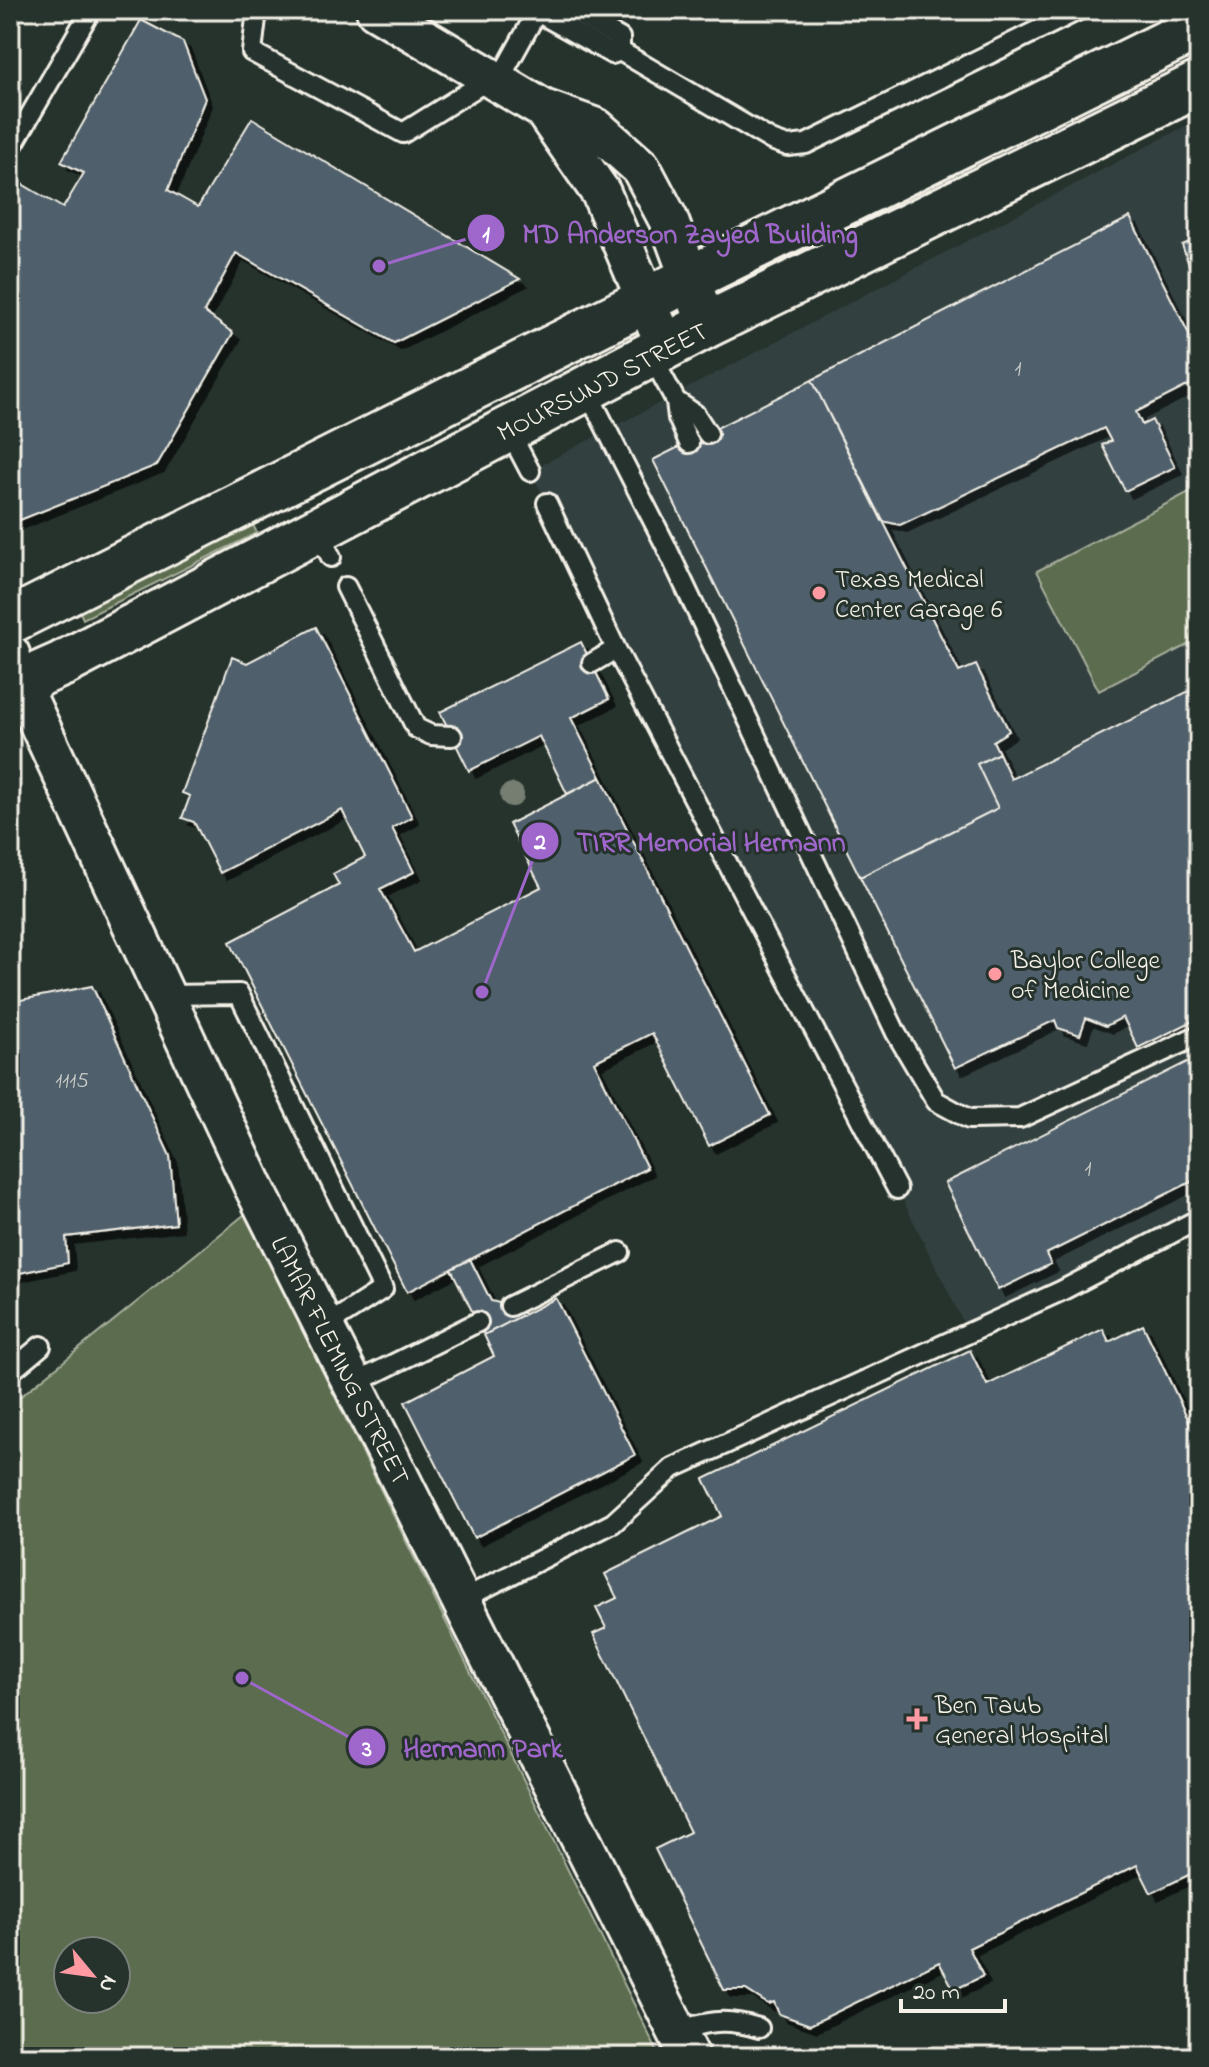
<svg xmlns="http://www.w3.org/2000/svg" width="1209" height="2067" font-family="'Indie Flower',sans-serif">
  <defs>
    <filter id="shadow"><feDropShadow dx="7" dy="7" stdDeviation="0" flood-color="#0009"/></filter>
  </defs>
  <rect width="100%" height="100%" fill="#26332d"/>
  <filter id="ink" filterUnits="userSpaceOnUse"><feTurbulence type="fractalNoise" baseFrequency=".0125" numOctaves="2"/><feDisplacementMap in="SourceGraphic" scale="16" xChannelSelector="R" yChannelSelector="G"/><feConvolveMatrix kernelMatrix="1 2 1 2 8 2 1 2 1" color-interpolation-filters="sRGB"/></filter>
  <g filter="url(#ink)">
    <path fill="#334040" d="M1199 119V1225L968 1332 668 724 530 471Z"/>
    <path fill="#5c6d50" stroke="#a8af9c" stroke-width="2" fill-rule="evenodd" d="M1199 487V639L1099 691 1037 571Z
      M250 519 257 533 83 619 77 606Z
      M245 1214 660 2057H10V1405ZM68 1951H116V1999H68Z"/>
    <path fill="#50606c" stroke="#f4f1e8" stroke-width="2" filter="url(#shadow)" d="M141 20 183 42 205 99 168 190 198 207 252 118 520 279 394 343 236 253 204 312 233 333 157 465 10 524V177L63 208 84 173 61 162Z
      M1130 217 1199 354V380L1136 412 1142 425 1152 420 1175 467 1125 491 1102 445 1111 441 1104 428 900 525 882 521 812 380Z
      M1199 233V280L1195 282 1182 245 1192 241 1191 236Z
      M812 380 959 672 976 665 1009 731 993 741 999 753 977 764 998 808 860 877 653 460Z
      M316 627 412 817 392 828 414 872 380 889 414 952 541 887 509 824 601 777 770 1115 709 1146 652 1033 594 1062 647 1168 407 1292 230 942 339 885 333 874 365 857 342 810 220 873 194 822 182 818 190 796 182 793 232 657 247 663Z
      M581 642 609 699 571 718 601 777 567 794 539 736 469 771 440 712Z
      M1199 686V1018L1138 1048 1123 1017 1106 1026 1086 1018 1080 1035 1058 1028 1055 1020 955 1068 860 877 998 808 977 764 999 753 1011 779Z
      M92 986 170 1156 176 1224 66 1237 68 1263 10 1275V1002Z
      M1199 1056V1178L1046 1254 1051 1264 998 1290 945 1183Z
      M470 1259 491 1301 507 1305 525 1314 484 1335 451 1269Z
      M556 1298 635 1455 474 1538 405 1402 494 1356 484 1335Z
      M1143 1325 1196 1436 1199 1435V1870L1151 1893 1137 1865 969 1948 983 1976 954 1990 939 1962 810 2025 779 2014 774 2002 768 2004 746 1990H724L655 1849 690 1832 593 1634 606 1628 596 1608 617 1598 605 1574 722 1516 704 1479 970 1350 987 1385 1103 1329 1109 1342Z"/>
    <g fill="none" stroke-linecap="round" stroke-linejoin="round">
      <defs>
        <path id="lane" d="M257 10 252 52 403 133 491 78
          M537 12 612 54 620 51V38L570 10
          M620 51 771 140 788 146 806 144 1079 10
          M498 82 538 10
          M10 150 91 10
          M651 355 676 401 678 418 689 443
          M586 389 665 544 896 1033 936 1101 969 1119 1020 1118 1199 1035
          M676 401 695 414 708 434
          M508 429 530 471
          M547 503 616 649 592 663
          M317 530 331 557
          M346 587 416 728 431 735 452 736
          M616 649 897 1189
          M165 995 239 994 383 1289 324 1327
          M510 1306 620 1252
          M10 1372 41 1346
          M353 1384 478 1322
          M461 1600 613 1523 673 1468 1061 1291 1199 1219
          M677 2031C710 2021 726 2018 759 2028"/>
        <path id="street" d="M376 10 543 109 596 128 641 168 668 219 707 325
          M543 109 601 193 666 347
          M10 654 21 685 253 1185 690 2057"/>
        <path id="secondary" d="M10 621 691 278 1199 27
          M10 687 62 664 707 325 1199 84"/>
      </defs>
      <use href="#lane" stroke="#f4f1e8" stroke-width="24"/>
      <use href="#street" stroke="#f4f1e8" stroke-width="44"/>
      <use href="#secondary" stroke="#f4f1e8" stroke-width="50"/>
      <use href="#lane" stroke="#26332d" stroke-width="18"/>
      <use href="#street" stroke="#26332d" stroke-width="38"/>
      <use href="#secondary" stroke="#26332d" stroke-width="44"/>
    </g>
    <circle fill="#767e72" cx="512" cy="795" r="12"/>
  </g>
  <g fill="#ff9aa2" stroke="#26332d" stroke-width="3">
    <circle cx="819" cy="593" r="8"/>
    <circle cx="995" cy="974" r="8"/>
    <path d="M913 1707h8v8h8v8h-8v8h-8v-8h-8v-8h8z"/>
  </g>
  <g text-anchor="middle" stroke-width="6" stroke-linejoin="round" paint-order="stroke">
    <g font-size="22" fill="#cbcdc9">
      <text x="1018" y="375">1</text>
      <text x="72" y="1087">1115</text>
      <text x="1088" y="1175">1</text>
    </g>
    <g font-size="26" fill="#f4f1e8" stroke="#26332d">
      <text transform="translate(602 381) rotate(-27)" y="9">MOURSUND STREET</text>
      <text transform="translate(341 1360) rotate(63)" y="9">LAMAR FLEMING STREET</text>
    </g>
    <g font-size="26" fill="#f4f1e8" stroke="#26332d" text-anchor="start">
      <text x="835" y="587">Texas Medical<tspan x="835" dy="30">Center Garage 6</tspan></text>
      <text x="1011" y="968">Baylor College<tspan x="1011" dy="30">of Medicine</tspan></text>
      <text x="935" y="1713">Ben Taub<tspan x="935" dy="30">General Hospital</tspan></text>
    </g>
  </g>
  <path fill="none" stroke="#9f67cb" stroke-width="3" d="M379 266L486 233M482 992L540 841M242 1678L367 1747"/>
  <g fill="#9f67cb" stroke="#26332d" stroke-width="3">
    <circle cx="379" cy="266" r="8"/>
    <circle cx="482" cy="992" r="8"/>
    <circle cx="242" cy="1678" r="8"/>
    <circle cx="486" cy="233" r="20"/>
    <circle cx="540" cy="841" r="20"/>
    <circle cx="367" cy="1747" r="20"/>
  </g>
  <g font-size="24" text-anchor="middle" font-weight="bold" fill="#fff">
    <text x="486" y="242">1</text>
    <text x="540" y="849">2</text>
    <text x="367" y="1756">3</text>
  </g>
  <g font-size="28" text-anchor="middle" font-weight="bold" fill="#9f67cb" stroke="#26332d" stroke-width="6" stroke-linejoin="round" paint-order="stroke">
    <text x="690" y="243">MD Anderson Zayed Building</text>
    <text x="711" y="851">TIRR Memorial Hermann</text>
    <text x="483" y="1757">Hermann Park</text>
  </g>
  <rect width="1209" height="2067" fill="none" stroke="#26332d" stroke-width="40"/>
  <rect x="20" y="20" width="1169" height="2027" fill="none" stroke="#f4f1e8" stroke-width="3" filter="url(#ink)"/>
  <g transform="translate(92 1975) rotate(119)"><circle r="38" fill="#26332d" stroke="#787f78" stroke-width="2"/>
  <path d="M0-6L14 30L0 20L-14 30Z" fill="#ff9aa2"/>
  <text y="-12" font-size="22" font-weight="bold" text-anchor="middle" fill="#f4f1e8">N</text>
  </g>
  <path d="M901 1999v12h104v-12" fill="none" stroke="#f4f1e8" stroke-width="4"/>
  <text x="913" y="1999" font-size="24" fill="#f4f1e8" stroke="#26332d" stroke-width="6" paint-order="stroke">20 m</text>
</svg>
